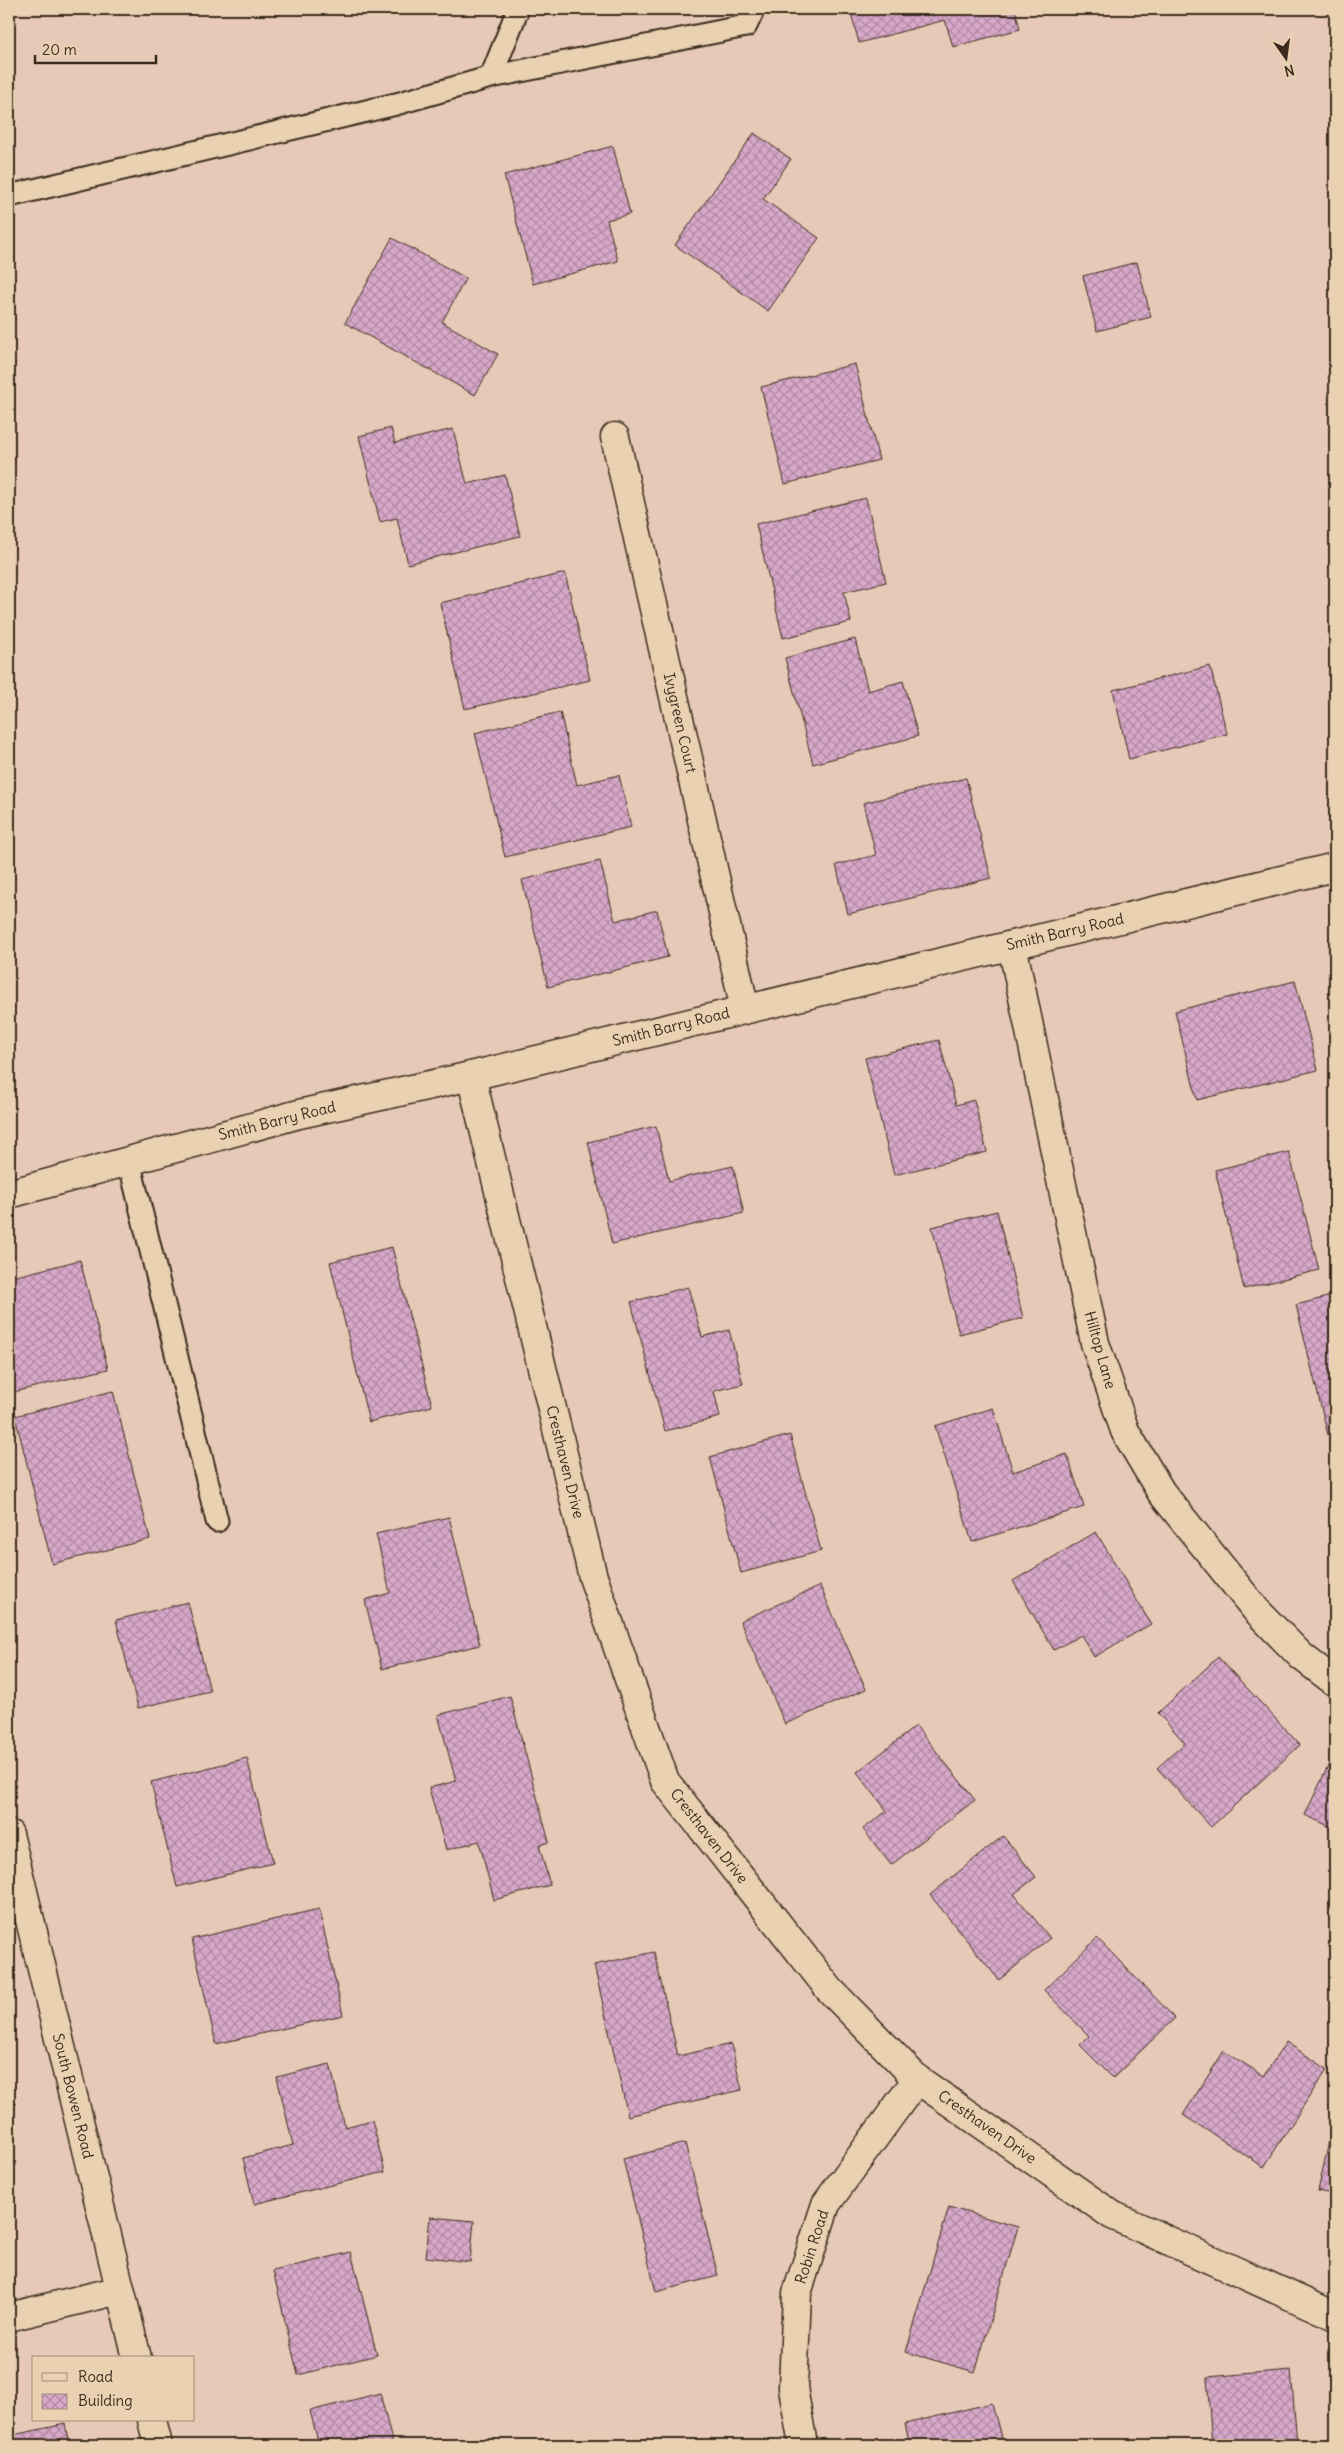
<svg xmlns="http://www.w3.org/2000/svg" width="1344" height="2454" font-family="Delius,sans-serif">
  <defs>
    <pattern id="building-cross-hatch" width="8" height="8" patternUnits="userSpaceOnUse" patternTransform="scale(1.25)"><rect width="8" height="8" fill="#d8a8c9"/><path d="M0 0l8 8M0 8l8-8" fill="none" stroke="#b089a3"/></pattern>
  </defs>
  <rect width="100%" height="100%" fill="#e6c9b6"/>
  <filter id="ink" filterUnits="userSpaceOnUse"><feTurbulence type="fractalNoise" baseFrequency=".02" numOctaves="2"/><feDisplacementMap in="SourceGraphic" scale="10" xChannelSelector="R" yChannelSelector="G"/><feConvolveMatrix kernelMatrix="1 2 1 2 8 2 1 2 1" color-interpolation-filters="sRGB"/></filter>
  <g filter="url(#ink)">
    <path fill="url(#building-cross-hatch)" stroke="#3b2a1e" d="M850 9H1015L1020 29 953 47 945 20 859 43Z
      M754 133 791 159 763 199 819 238 768 311 675 245Z
      M613 146 630 214 607 220 618 261 533 284 504 175Z
      M392 238 466 278 442 322 498 354 475 395 345 323Z
      M1137 262 1151 317 1097 331 1083 276Z
      M855 364 879 460 785 484 761 387Z
      M391 428 395 443 453 429 467 484 505 475 520 536 408 564 397 518 380 522 359 436Z
      M866 498 886 582 844 592 851 622 783 638 756 524Z
      M565 573 590 680 465 709 440 603Z
      M855 639 868 691 903 681 918 736 813 764 785 658Z
      M1210 666 1227 734 1129 759 1113 690Z
      M560 712 577 785 619 775 631 827 505 857 475 733Z
      M966 778 991 878 848 914 836 865 876 855 863 803Z
      M600 861 615 921 657 910 668 957 548 987 522 880Z
      M1295 981 1318 1070 1197 1100 1175 1011Z
      M939 1040 956 1105 974 1100 987 1152 894 1175 865 1058Z
      M656 1126 669 1181 733 1166 744 1213 612 1244 588 1142Z
      M1289 1152 1319 1270 1244 1289 1215 1170Z
      M997 1211 1023 1318 959 1334 932 1227Z
      M392 1247 432 1406 369 1422 330 1262Z
      M80 1260 108 1369 14 1392 9 1371V1278Z
      M688 1287 702 1337 729 1330 743 1384 714 1391 720 1417 665 1431 631 1302Z
      M1335 1295V1434L1328 1435 1296 1305Z
      M113 1391 150 1539 52 1564 15 1416Z
      M993 1408 1013 1472 1067 1454 1084 1507 972 1542 935 1426Z
      M790 1435 821 1551 741 1573 710 1457Z
      M449 1517 480 1645 382 1669 365 1600 390 1593 376 1534Z
      M1096 1532 1151 1624 1094 1657 1081 1635 1054 1650 1013 1581Z
      M820 1586 866 1689 785 1724 740 1621Z
      M188 1602 210 1691 138 1708 116 1620Z
      M1218 1657 1300 1745 1211 1827 1157 1768 1185 1743 1158 1713Z
      M510 1696 549 1842 539 1845 550 1885 494 1900 479 1841 446 1850 429 1788 456 1781 438 1715Z
      M916 1726 975 1800 891 1865 863 1829 887 1811 857 1772Z
      M247 1758 273 1863 177 1887 151 1782Z
      M1331 1760 1335 1762V1829L1305 1815Z
      M1003 1836 1036 1877 1014 1894 1050 1938 999 1980 930 1895Z
      M319 1909 343 2015 216 2044 192 1939Z
      M1097 1938 1175 2018 1113 2078 1080 2045 1089 2036 1044 1990Z
      M654 1952 678 2056 731 2044 742 2090 628 2116 594 1965Z
      M1286 2042 1327 2069 1264 2167 1183 2115 1224 2051 1264 2076Z
      M330 2064 345 2127 372 2120 385 2172 254 2204 243 2158 293 2145 277 2077Z
      M1333 2124 1335 2125V2195L1318 2191Z
      M685 2143 718 2276 656 2292 623 2159Z
      M949 2207 1018 2227 975 2372 906 2352Z
      M430 2217 474 2221 470 2262 426 2257Z
      M351 2252 377 2355 298 2375 273 2271Z
      M1291 2370 1297 2445H1212L1207 2377Z
      M380 2393 393 2445H319L310 2411Z
      M992 2403 1003 2445H910L905 2424Z
      M65 2424 69 2445H9V2436Z"/>
    <g fill="none" stroke-linecap="round" stroke-linejoin="round">
      <defs>
        <path id="service" d="M491 77 746 26 754 9
          M9 196 396 104 491 77 518 9
          M129 1161 217 1521"/>
        <path id="minor" d="M615 437 745 1009
          M1012 945 1095 1343 1125 1431 1161 1492 1256 1610 1301 1656 1335 1682
          M471 1076 593 1577 665 1781 830 1990 917 2079 1112 2215 1335 2316
          M9 2317 120 2290
          M803 2445 793 2388 797 2293 826 2204 917 2079"/>
        <path id="tertiary" d="M9 1194 299 1114 471 1076 1335 867"/>
        <path id="secondary" d="M9 1834 137 2358
          M152 2420 158 2445"/>
      </defs>
      <use href="#service" stroke="#3b2a1e" stroke-width="25"/>
      <use href="#minor" stroke="#3b2a1e" stroke-width="31"/>
      <use href="#tertiary" stroke="#3b2a1e" stroke-width="31"/>
      <use href="#secondary" stroke="#3b2a1e" stroke-width="31"/>
      <use href="#service" stroke="#e9d1b1" stroke-width="21"/>
      <use href="#minor" stroke="#e9d1b1" stroke-width="28"/>
      <use href="#tertiary" stroke="#e9d1b1" stroke-width="28"/>
      <use href="#secondary" stroke="#e9d1b1" stroke-width="28"/>
    </g>
  </g>
  <g text-anchor="middle" stroke-width="4" stroke-linejoin="round" paint-order="stroke">
    <g font-size="15" fill="#3b2a1e" stroke="#e9d1b1">
      <text transform="translate(680 723) rotate(77)" y="5">Ivygreen Court</text>
      <text transform="translate(1065 932) rotate(-13)" y="5">Smith Barry Road</text>
      <text transform="translate(671 1027) rotate(-14)" y="5">Smith Barry Road</text>
      <text transform="translate(277 1121) rotate(-14)" y="5">Smith Barry Road</text>
      <text transform="translate(1100 1350) rotate(74)" y="5">Hilltop Lane</text>
      <text transform="translate(565 1462) rotate(76)" y="5">Cresthaven Drive</text>
      <text transform="translate(709 1836) rotate(52)" y="5">Cresthaven Drive</text>
      <text transform="translate(73 2096) rotate(76)" y="5">South Bowen Road</text>
      <text transform="translate(987 2127) rotate(35)" y="5">Cresthaven Drive</text>
      <text transform="translate(812 2247) rotate(-72)" y="5">Robin Road</text>
    </g>
  </g>
  <rect width="1344" height="2454" fill="none" stroke="#e9d1b1" stroke-width="30"/>
  <rect x="15" y="15" width="1314" height="2424" fill="none" stroke="#3b2a1e" stroke-width="2" filter="url(#ink)"/>
  <rect x="32" y="2356" width="162" height="65" fill="#e9d1b1" stroke="#a38e76"/>
  <rect x="42" y="2373" width="25" height="8" fill="#e9d1b1" stroke="#a38e76"/>
  <text x="78" y="2382" font-size="15" fill="#3b2a1e">Road</text>
  <rect x="42" y="2394" width="25" height="15" fill="url(#building-cross-hatch)" stroke="#a38e76"/>
  <text x="78" y="2406" font-size="15" fill="#3b2a1e">Building</text>
  <g transform="translate(1286 58) rotate(166)" stroke="#e9d1b1" stroke-width="4" paint-order="stroke">
  <path d="M0-4L9 19L0 12L-9 19Z" fill="#3b2a1e"/>
  <text y="-8" font-size="14" font-weight="bold" text-anchor="middle" fill="#3b2a1e">N</text>
  </g>
  <path d="M35 55v8h121v-8" fill="none" stroke="#3b2a1e" stroke-width="2.5"/>
  <text x="42" y="55" font-size="15" fill="#3b2a1e" stroke="#e9d1b1" stroke-width="4" paint-order="stroke">20 m</text>
</svg>
